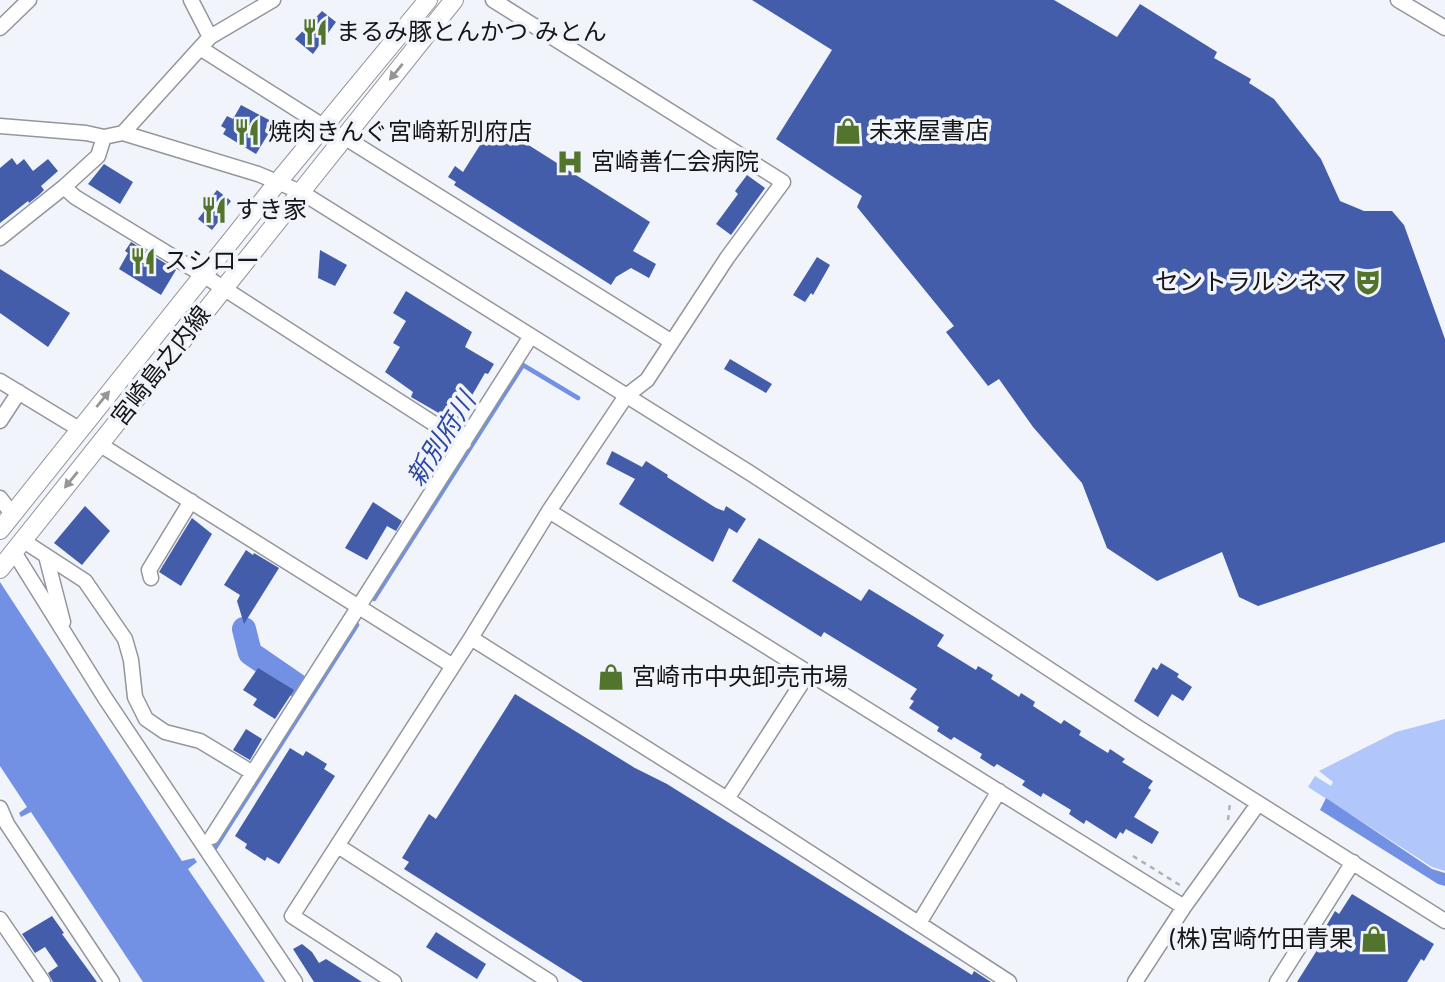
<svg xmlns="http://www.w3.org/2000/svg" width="1445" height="982" font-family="Inter,'Noto Sans JP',sans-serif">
  <rect width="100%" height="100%" fill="#f1f4fa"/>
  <path fill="#b1c6fa" d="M1445 719V871L1432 867 1308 787 1315 776 1331 786 1333 782 1319 771 1396 732Z"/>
  <path fill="#7391e4" d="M0 582 182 861 194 858 197 862 188 869 265 982H143L31 812 21 817 19 813 27 807 0 766Z
    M1326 798 1432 869 1445 873V886L1438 884 1320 810Z"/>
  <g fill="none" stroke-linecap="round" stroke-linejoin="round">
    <path stroke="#7391e4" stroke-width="4.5" d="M374 599 523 365 578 398
      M215 848 357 625"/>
    <path stroke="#7391e4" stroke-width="24" d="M244 629 250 653 298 686"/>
  </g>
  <path fill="#435daa" d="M752 0H1054L1117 37 1140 4 1217 52 1214 58 1251 79 1249 83 1274 99 1321 159 1340 201 1364 211H1392L1404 225 1445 339V542L1258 606 1239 597 1222 552 1157 581 1107 548 1082 483 1033 427 999 379 988 386 946 332 954 326 857 207 862 196 776 139 832 50Z
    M322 11 336 22 313 54 295 39Z
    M241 105 275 123 256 154 223 134 226 129 221 126 227 116 233 119Z
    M494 123 650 222 633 251 656 264 649 278 631 268 616 277 611 285 454 185 456 182 448 177 455 166 463 172Z
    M12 158 17 165 24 159 33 171 48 159 58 171 41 186 44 190 39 195 29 203 28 201 0 223V168Z
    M104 164 133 182 120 204 88 184Z
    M747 175 765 188 731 235 716 224 738 194 735 191Z
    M217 190 231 201 224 210 226 212 212 230 198 219 205 210 203 208Z
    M131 242 176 270 161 295 119 269 128 253 125 251Z
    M320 250 347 265 335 286 318 278Z
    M817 257 830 265 813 295 811 293 805 302 793 295Z
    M0 269 70 313 48 347 0 313Z
    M406 291 472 332 465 347 494 364 488 374 485 373 456 423 411 397 413 392 385 372 400 347 393 343 406 321 393 313Z
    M730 359 772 384 766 393 724 369Z
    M612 451 642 467 646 461 668 475 667 477 716 508 724 511 726 506 746 519 737 533 729 528 713 562 619 504 635 479 606 464Z
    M373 502 402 521 396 531 387 526 367 560 345 548Z
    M85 506 110 531 82 565 54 543Z
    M192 518 212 534 181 586 159 572Z
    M759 538 861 601 869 589 944 635 937 646 976 670 978 666 993 675 991 679 1019 697 1021 693 1035 702 1033 706 1061 724 1064 720 1081 731 1079 735 1108 753 1110 749 1125 759 1122 762 1153 781 1148 788 1151 790 1134 817 1159 832 1152 844 1126 829 1123 834 1120 832 1116 839 1086 820 1084 824 1069 814 1071 810 1043 793 1041 797 1022 785 1025 781 997 764 994 767 980 758 982 754 954 737 951 740 937 731 939 727 909 708 914 701 910 699 917 689 824 632 821 637 732 581Z
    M246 550 253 555 254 553 279 568 244 624 237 601 240 595 224 585Z
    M1161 663 1179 674 1177 677 1192 687 1183 701 1172 694 1158 717 1134 701 1153 667 1157 670Z
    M258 668 294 690 275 719 253 705 257 699 243 690Z
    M515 694 635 768 667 784 972 975 974 971 991 982H583L404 869 409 862 402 858 429 814 436 819Z
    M246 729 262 739 250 760 233 750Z
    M290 748 303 756 306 751 327 764 324 769 335 776 279 864 267 857 265 861 245 848 247 844 235 836Z
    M1352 894 1434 944 1424 961 1421 959 1407 982H1297L1326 936 1322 933 1335 911 1339 914Z
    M52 916 64 933 62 934 97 982H53L48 973 58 966 45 947 35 953 22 934Z
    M436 932 486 964 477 979 426 947Z
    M302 944 312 952 319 963 326 959 362 982H314L293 949Z"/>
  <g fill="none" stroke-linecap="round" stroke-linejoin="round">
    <defs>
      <path id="minor" d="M191 0 210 37
        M1398 0 1445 28
        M0 28 29 0
        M200 48 323 126
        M0 126 86 133 104 137 123 133 258 174 301 192 750 473 1139 728 1445 921
        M123 133 210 37 273 0
        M344 137 672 342
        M64 187 75 197 203 275 464 443
        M0 238 64 187 98 156 104 137
        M0 381 79 429
        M0 421 19 392
        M99 444 453 666
        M0 498 12 514
        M549 511 1184 907
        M22 540 85 581 125 639 131 660 135 697 146 719 165 732 200 741 253 773
        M14 552 105 698 295 982
        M46 556 63 622
        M151 578 149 570 191 501
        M471 638 727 799 1009 982
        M727 799 809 672
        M0 808 7 824 112 982
        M212 837 531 336
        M338 846 550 982
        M0 919 43 982
        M919 923 999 791
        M394 982 292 916 471 638 549 511 626 396 647 380 727 258 783 182 493 0
        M1135 982 1184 907 1258 804
        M1277 982 1353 862"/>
      <path id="major" d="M0 530 277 183 428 0
        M0 569 454 0"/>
    </defs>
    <use href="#minor" stroke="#93969b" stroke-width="17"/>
    <use href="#major" stroke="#93969b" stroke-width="20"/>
    <path stroke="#aeb1b6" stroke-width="2.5" stroke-dasharray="5 5" stroke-linecap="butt" d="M1228 820 1230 803
      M1133 856 1183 887"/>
    <use href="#minor" stroke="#fff" stroke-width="14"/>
    <use href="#major" stroke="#fff" stroke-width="18"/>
  </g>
  <defs><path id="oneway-solid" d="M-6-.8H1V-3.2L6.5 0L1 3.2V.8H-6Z" transform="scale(1.75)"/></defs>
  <g fill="#969697">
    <use href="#oneway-solid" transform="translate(396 72) rotate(129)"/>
    <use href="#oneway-solid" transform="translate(103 399) rotate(-51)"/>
    <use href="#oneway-solid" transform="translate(71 480) rotate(129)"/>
  </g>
  <defs>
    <symbol id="restaurant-bare" viewBox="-9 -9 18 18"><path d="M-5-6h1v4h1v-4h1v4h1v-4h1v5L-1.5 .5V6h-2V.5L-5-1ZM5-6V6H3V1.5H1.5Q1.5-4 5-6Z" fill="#52742c" stroke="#f1f4fa" stroke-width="2.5" paint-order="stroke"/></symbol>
    <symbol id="shop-bare" viewBox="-9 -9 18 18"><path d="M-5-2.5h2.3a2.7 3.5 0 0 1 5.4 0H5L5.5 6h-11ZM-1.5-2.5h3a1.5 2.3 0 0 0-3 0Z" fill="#52742c" stroke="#f1f4fa" stroke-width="2.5" paint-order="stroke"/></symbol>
    <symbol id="hospital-bare" viewBox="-9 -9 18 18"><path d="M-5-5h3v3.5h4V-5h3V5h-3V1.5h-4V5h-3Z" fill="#52742c" stroke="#f1f4fa" stroke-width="2.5" paint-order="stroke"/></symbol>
    <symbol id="theatre-bare" viewBox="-9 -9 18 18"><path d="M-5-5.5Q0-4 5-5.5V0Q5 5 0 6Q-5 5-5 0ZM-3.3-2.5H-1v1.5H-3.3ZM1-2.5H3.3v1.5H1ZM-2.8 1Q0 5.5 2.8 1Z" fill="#52742c" stroke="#f1f4fa" stroke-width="2.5" paint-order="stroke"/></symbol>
  </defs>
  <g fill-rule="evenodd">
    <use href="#restaurant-bare" x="296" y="13" width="38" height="38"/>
    <use href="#shop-bare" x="829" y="112" width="38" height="38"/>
    <use href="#restaurant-bare" x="228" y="113" width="38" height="38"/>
    <use href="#hospital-bare" x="551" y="143" width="38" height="38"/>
    <use href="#restaurant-bare" x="195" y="191" width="38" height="38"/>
    <use href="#restaurant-bare" x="124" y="242" width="38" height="38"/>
    <use href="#theatre-bare" x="1349" y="263" width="38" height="38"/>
    <use href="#shop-bare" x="592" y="658" width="38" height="38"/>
    <use href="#shop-bare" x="1355" y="920" width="38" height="38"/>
  </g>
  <g text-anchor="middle" stroke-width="7" stroke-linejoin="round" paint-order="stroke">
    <g font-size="24" fill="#151618" stroke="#f1f4fa" text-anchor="start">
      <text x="336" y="40">まるみ豚とんかつ みとん</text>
      <text x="869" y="139">未来屋書店</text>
      <text x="268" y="140">焼肉きんぐ宮崎新別府店</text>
      <text x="591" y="170">宮崎善仁会病院</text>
      <text x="235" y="218">すき家</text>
      <text x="164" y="269">スシロー</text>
      <text x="1347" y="290" text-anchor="end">セントラルシネマ</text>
      <text x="632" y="685">宮崎市中央卸売市場</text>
      <text x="1353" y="947" text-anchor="end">(株)宮崎竹田青果</text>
    </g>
    <g font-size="24" fill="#151618" stroke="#f1f4fa">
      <text transform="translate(161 366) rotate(-52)" y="8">宮崎島之内線</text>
    </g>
    <g font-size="26" font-style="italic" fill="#2c46a6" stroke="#f1f4fa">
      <text transform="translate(441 439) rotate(-58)" y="9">新別府川</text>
    </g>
  </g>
</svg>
